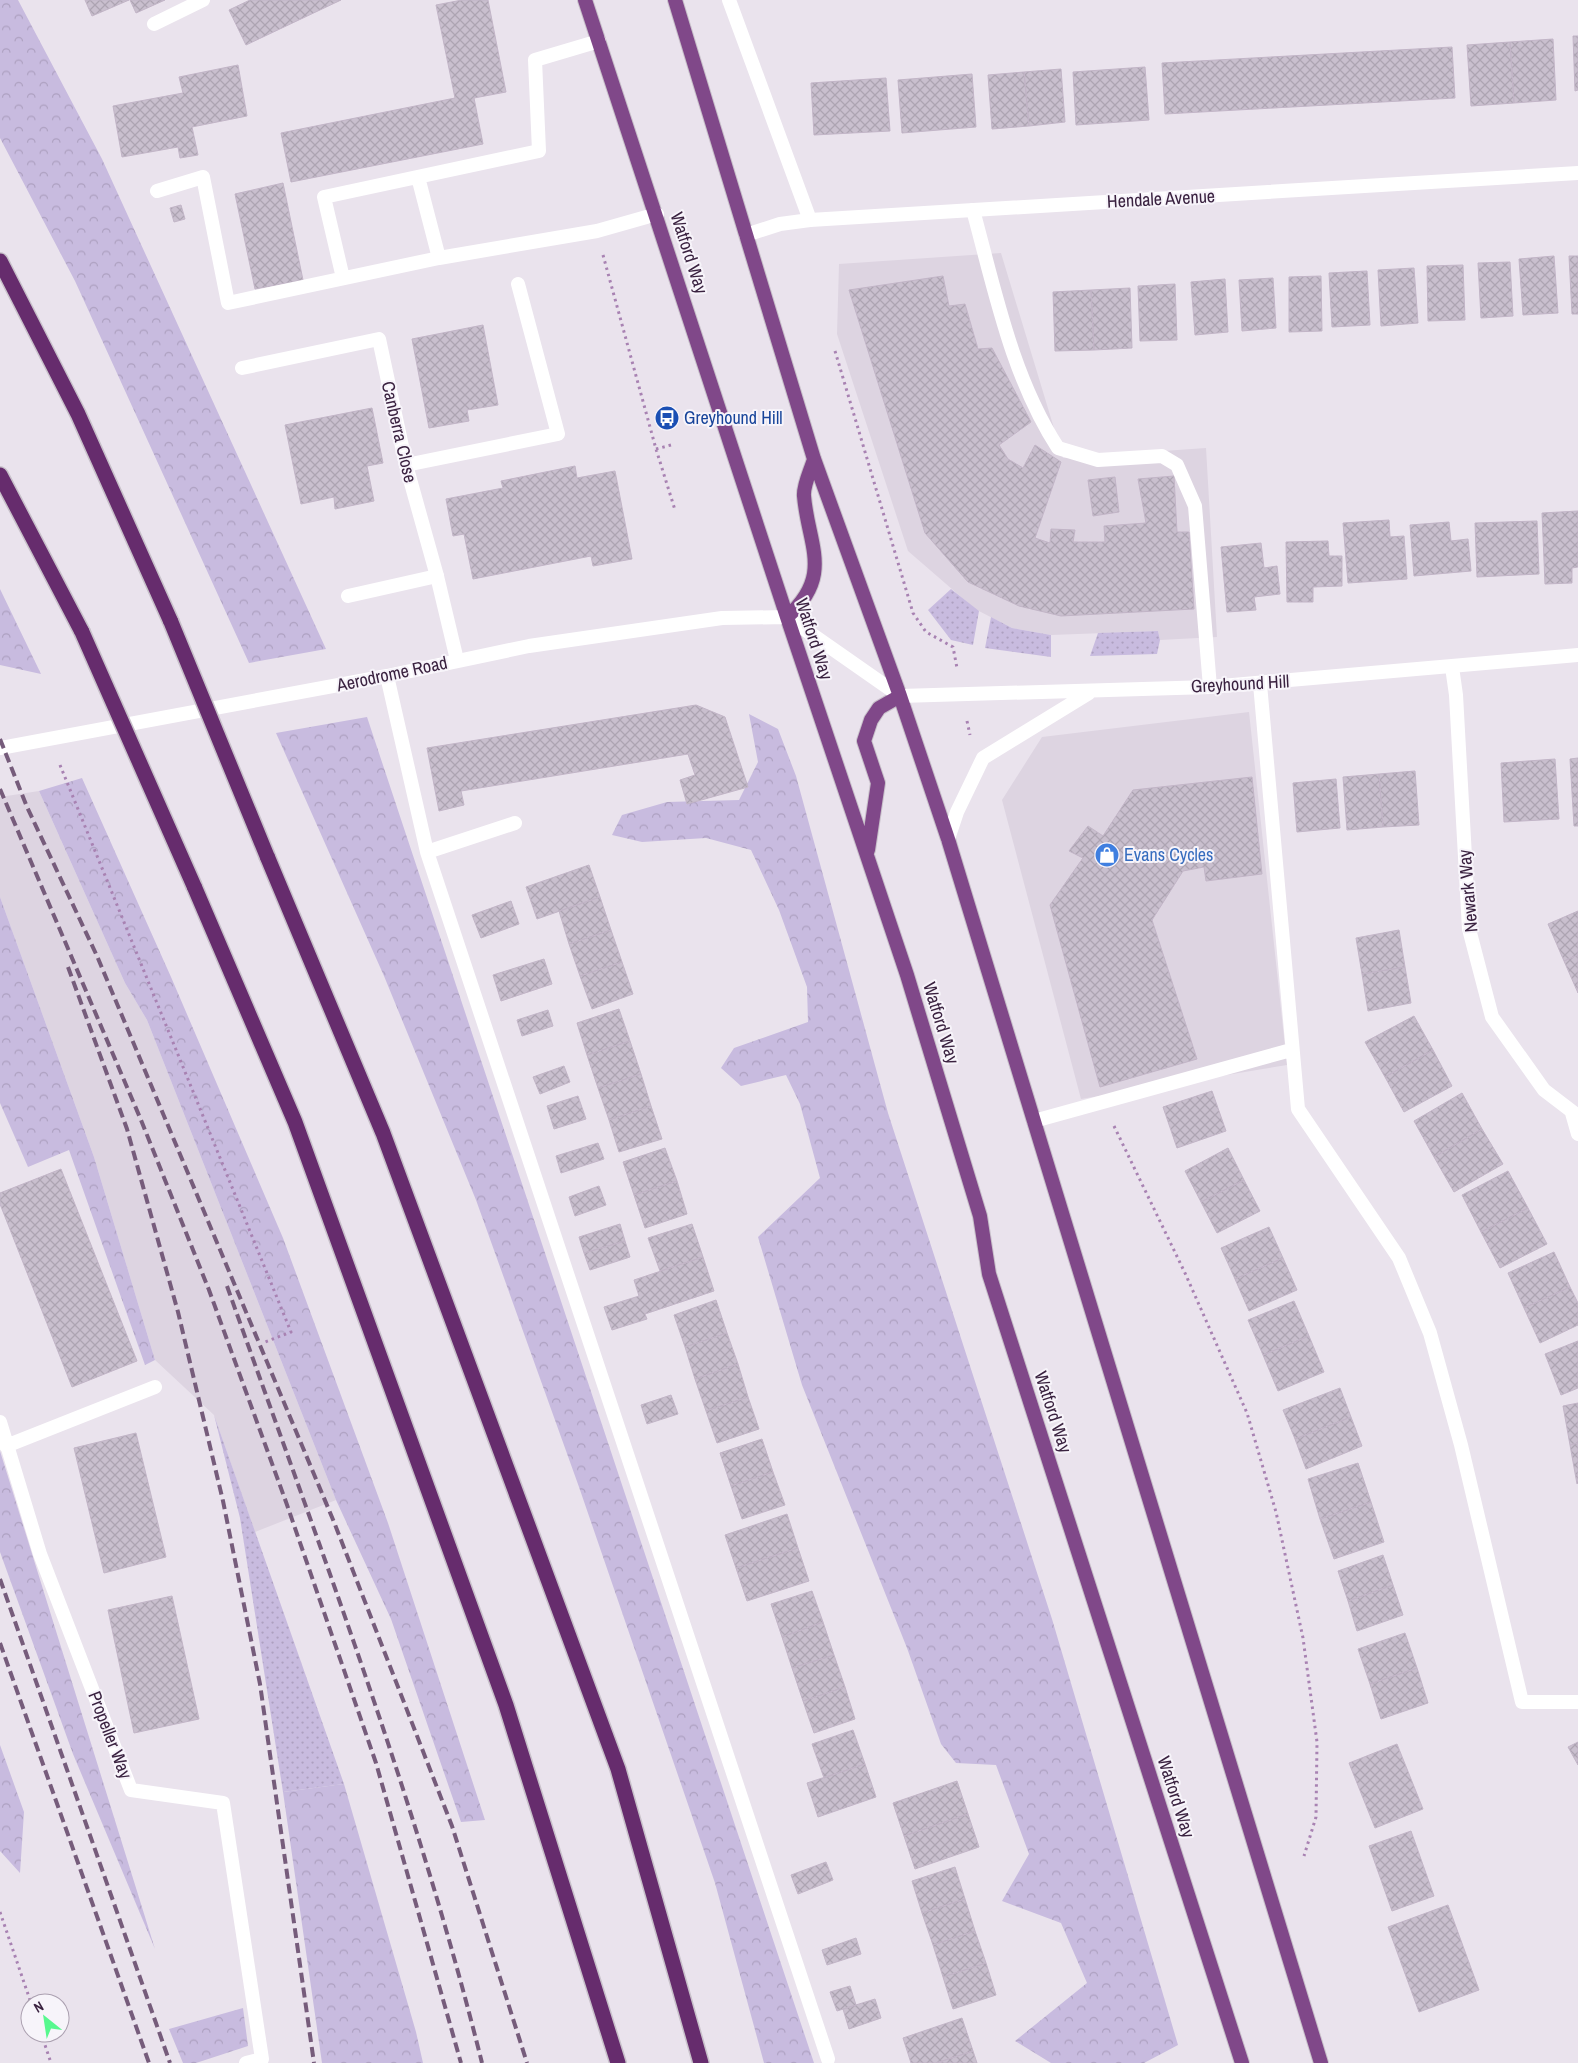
<svg xmlns="http://www.w3.org/2000/svg" width="1578" height="2063" font-family="'Archivo Narrow',sans-serif">
  <defs>
    <pattern id="grass-dots" width="8" height="8" patternUnits="userSpaceOnUse" patternTransform="scale(1.25)"><rect width="8" height="8" fill="#c8bbdf"/><path d="M2 2h.1M6 6h.1" fill="none" stroke="#ada0c0" stroke-width="1.8" stroke-linecap="round"/></pattern>
    <pattern id="forest-crowns" width="20" height="18" patternUnits="userSpaceOnUse" patternTransform="scale(1.25)"><rect width="20" height="18" fill="#c8bbdf"/><path d="M2 6a3 3 0 1 1 6 0M12 15a3 3 0 1 1 6 0" fill="none" stroke="#ada0c0"/></pattern>
    <pattern id="building-cross-hatch" width="8" height="8" patternUnits="userSpaceOnUse" patternTransform="scale(1.25)"><rect width="8" height="8" fill="#c9bfce"/><path d="M0 0l8 8M0 8l8-8" fill="none" stroke="#ada4b2"/></pattern>
  </defs>
  <rect width="100%" height="100%" fill="#eae3ed"/>
  <path fill="#ddd4e1" d="M1001 253 1063 458 1206 448 1217 637 1160 640 1158 631 1051 635 1012 628 975 609 908 551 837 334 839 264Z
    M1249 712 1287 1065 1081 1099 1002 800 1042 737Z
    M39 791 125 983 147 1020 336 1500 255 1532 214 1415 155 1360 94 1157 0 897V797Z"/>
  <path fill="url(#grass-dots)" d="M951 589 979 611 973 645 951 640 928 610Z
    M991 617 1012 628 1051 635V657L985 648Z
    M1158 631 1160 640 1157 654 1090 656 1098 633Z
    M214 1415 344 1784 283 1792 240 1518Z"/>
  <path fill="url(#forest-crowns)" d="M0 0H18L102 159 326 649 249 663 75 281 0 138Z
    M0 589 41 674 0 665Z
    M749 714 778 729 796 776 888 1113 1052 1619 1178 2045 1144 2063H1051L1015 2041 1087 1983 1061 1923 1002 1901 1029 1854 996 1765 956 1763 941 1744 907 1648 802 1385 758 1237 820 1178 800 1104 786 1075 741 1086 721 1068 734 1048 808 1022 807 987 779 910 751 850 706 838 642 842 612 835 622 815 667 802 739 800 758 762Z
    M367 717 814 2063H764L715 1883 579 1487 476 1200 384 976 276 733Z
    M82 778 171 977 283 1238 388 1523 485 1820 461 1822 391 1619 336 1500 147 1020 125 983 39 791Z
    M0 897 94 1157 155 1360 145 1365 69 1150 28 1167 0 1103Z
    M0 1451 155 1949 73 1754 0 1552Z
    M0 1745 24 1812 20 1873 0 1851Z
    M344 1784 416 2032 423 2063H322L283 1792Z
    M243 2008 248 2046 196 2063H183L169 2029Z"/>
  <path fill="url(#building-cross-hatch)" stroke="#c2b5c7" d="M85 0H129L92 16Z
    M130 0H165L136 13Z
    M250 0H341L246 45 229 10Z
    M462 0H488L506 92 474 98 483 144 291 182 281 133 455 98 436 5Z
    M1573 36H1578V90L1575 91Z
    M1553 39 1556 100 1514 103 1510 42Z
    M1510 42 1514 103 1471 106 1467 45Z
    M1452 47 1455 98 1165 114 1162 63Z
    M238 65 247 116 192 127 198 155 180 158 178 147 122 157 113 106 183 93 179 77Z
    M1145 67 1149 120 1076 125 1073 72Z
    M1061 69 1065 122 1029 126 1024 72Z
    M1024 72 1029 126 992 129 988 75Z
    M972 74 976 127 902 133 898 80Z
    M886 78 890 131 814 135 811 83Z
    M283 183 303 280 255 289 235 194Z
    M181 205 185 219 174 222 170 208Z
    M1554 256 1558 313 1523 315 1519 259Z
    M1569 256H1578V314H1572Z
    M1510 262 1513 316 1481 318 1478 263Z
    M1463 265 1465 320 1428 321 1427 266Z
    M1414 268 1418 323 1381 326 1378 270Z
    M1367 271 1370 325 1332 327 1329 273Z
    M943 276 949 306 965 304 978 349 992 348 1031 422 999 445 1008 459 1023 468 1035 445 1061 462 1035 538 1050 543 1051 529 1075 530 1073 542H1105L1104 526 1146 523 1138 479 1174 476 1177 532H1189L1194 609 1061 616 1019 606 968 582 925 533 849 290Z
    M1321 276 1322 331 1289 332V277Z
    M1273 278 1276 328 1242 331 1239 280Z
    M1225 279 1228 332 1195 335 1191 282Z
    M1175 284 1177 340 1140 341 1138 286Z
    M1130 288 1132 348 1094 350 1091 290Z
    M1091 290 1094 350 1055 351 1053 292Z
    M483 325 498 405 467 410 469 421 429 428 412 339Z
    M372 408 383 463 367 466 374 501 335 509 334 497 301 504 285 425Z
    M575 466 577 478 615 471 632 559 593 566 591 556 473 579 464 534 453 536 446 499 503 488 501 481Z
    M1115 477 1119 512 1093 516 1088 480Z
    M1578 511V567L1572 568V583L1545 584 1542 513Z
    M1389 520 1390 537 1404 536 1407 579 1348 583 1343 523Z
    M1537 521 1539 574 1477 577 1475 523Z
    M1449 522 1451 541 1468 539 1471 571 1414 576 1410 525Z
    M1328 541 1329 556H1342V586L1313 587V602H1287L1286 542Z
    M1261 543 1264 568 1277 566 1280 594 1254 597 1256 610 1227 612 1221 547Z
    M696 705 725 717 748 787 687 804 680 780 695 775 688 754 461 791 464 805 439 811 427 748Z
    M1578 758V826H1574L1570 759Z
    M1555 759 1559 819 1504 822 1501 763Z
    M1415 771 1419 825 1383 827 1379 774Z
    M1379 774 1383 827 1347 830 1343 777Z
    M1252 777 1262 874 1206 881 1204 867 1183 871 1152 920 1197 1059 1100 1087 1050 905 1083 858 1069 851 1088 826 1103 836 1133 790Z
    M1336 779 1340 828 1297 832 1293 783Z
    M589 865 600 897 537 919 526 887Z
    M600 897 611 930 569 944 559 911Z
    M511 901 519 924 481 938 472 915Z
    M1578 911V955L1564 961 1548 924Z
    M611 930 622 962 580 976 569 944Z
    M1399 930 1405 967 1362 974 1356 938Z
    M1578 955V993L1564 961Z
    M544 959 552 984 501 1001 493 975Z
    M622 962 633 994 592 1009 580 976Z
    M1405 967 1411 1003 1368 1011 1362 974Z
    M619 1009 630 1041 587 1055 577 1023Z
    M548 1010 553 1026 522 1036 517 1020Z
    M1414 1016 1433 1050 1385 1077 1365 1042Z
    M630 1041 641 1074 598 1088 587 1055Z
    M1433 1050 1452 1086 1404 1112 1385 1077Z
    M564 1066 570 1082 540 1094 533 1077Z
    M641 1074 651 1106 609 1120 598 1088Z
    M1212 1091 1226 1131 1177 1148 1163 1107Z
    M1462 1093 1482 1129 1434 1157 1414 1121Z
    M578 1096 586 1119 554 1129 547 1106Z
    M651 1106 662 1139 619 1152 609 1120Z
    M1482 1129 1503 1164 1454 1192 1434 1157Z
    M598 1143 604 1159 561 1173 556 1156Z
    M665 1148 677 1181 634 1195 623 1162Z
    M1228 1148 1244 1180 1201 1202 1185 1171Z
    M61 1169 137 1361 72 1387 0 1204V1193Z
    M1508 1171 1528 1208 1481 1232 1462 1195Z
    M1244 1180 1260 1211 1217 1233 1201 1202Z
    M677 1181 687 1214 645 1228 634 1195Z
    M599 1186 606 1205 575 1216 569 1197Z
    M1528 1208 1547 1244 1500 1268 1481 1232Z
    M620 1224 625 1241 584 1253 579 1237Z
    M692 1224 703 1257 660 1271 648 1238Z
    M1269 1227 1283 1258 1235 1279 1221 1248Z
    M625 1241 630 1257 590 1270 584 1253Z
    M1554 1252 1570 1287 1524 1308 1508 1273Z
    M703 1257 714 1291 645 1314 647 1319 612 1330 604 1307 639 1296 634 1280Z
    M1283 1258 1297 1290 1249 1311 1235 1279Z
    M1570 1287 1578 1303V1325L1540 1343 1524 1308Z
    M716 1300 727 1333 685 1347 674 1315Z
    M1294 1301 1309 1336 1263 1355 1248 1320Z
    M727 1333 738 1364 695 1379 685 1347Z
    M1309 1336 1324 1372 1278 1391 1263 1355Z
    M1578 1341V1388L1561 1395 1545 1354Z
    M738 1364 748 1397 706 1411 695 1379Z
    M1340 1388 1351 1417 1295 1439 1283 1410Z
    M671 1395 678 1414 647 1424 641 1405Z
    M748 1397 759 1429 717 1443 706 1411Z
    M1578 1403V1443L1570 1445 1563 1406Z
    M1351 1417 1362 1446 1306 1469 1295 1439Z
    M136 1433 166 1557 104 1573 74 1448Z
    M762 1439 773 1472 731 1486 720 1453Z
    M1578 1443V1483L1577 1484 1570 1445Z
    M1358 1463 1371 1502 1320 1519 1308 1479Z
    M773 1472 785 1505 742 1519 731 1486Z
    M1371 1502 1384 1542 1334 1559 1320 1519Z
    M787 1514 798 1548 736 1568 725 1535Z
    M798 1548 809 1581 747 1601 736 1568Z
    M1383 1555 1393 1585 1348 1601 1338 1571Z
    M1393 1585 1403 1615 1357 1631 1348 1601Z
    M812 1591 823 1622 782 1637 771 1604Z
    M172 1596 199 1719 134 1733 108 1610Z
    M823 1622 834 1655 792 1668 782 1637Z
    M1405 1633 1417 1668 1370 1684 1358 1649Z
    M834 1655 845 1687 803 1701 792 1668Z
    M1417 1668 1428 1703 1381 1719 1370 1684Z
    M845 1687 855 1719 814 1733 803 1701Z
    M853 1730 865 1764 824 1778 812 1744Z
    M1578 1742V1765L1568 1747Z
    M1397 1744 1423 1809 1375 1828 1349 1763Z
    M865 1764 876 1797 818 1817 807 1783Z
    M957 1781 968 1814 904 1836 893 1803Z
    M968 1814 979 1847 915 1869 904 1836Z
    M1411 1831 1434 1896 1392 1911 1369 1846Z
    M826 1862 833 1880 798 1894 791 1875Z
    M955 1867 965 1899 922 1913 912 1881Z
    M965 1899 975 1931 933 1945 922 1913Z
    M1448 1905 1479 1990 1419 2012 1388 1927Z
    M975 1931 986 1963 943 1977 933 1945Z
    M856 1938 861 1954 827 1965 822 1950Z
    M986 1963 996 1995 953 2009 943 1977Z
    M850 1986 856 2005 837 2011 830 1992Z
    M875 1999 881 2018 849 2029 843 2009Z
    M962 2018 973 2051 936 2063H911L903 2038Z
    M973 2051 977 2063H936Z"/>
  <g fill="none" stroke-linecap="round" stroke-linejoin="round">
    <defs>
      <path id="trunk" d="M585 0 787 617 907 975 980 1216 989 1274 1242 2063
        M675 0 814 459 900 696 948 839 1321 2063
        M787 617C834 575 808 545 804 496 803 485 811 470 814 459
        M868 850 878 783 864 741 871 720 879 708 900 696"/>
      <path id="motorway" d="M0 261 78 414 171 622
        M0 475 82 632
        M267 856 383 1133 618 1769 701 2063
        M194 886 295 1122 506 1705 618 2063"/>
    </defs>
    <use href="#trunk" stroke="#c8c1ca" stroke-width="16"/>
    <use href="#motorway" stroke="#c8c1ca" stroke-width="18"/>
    <path stroke="#a882b2" stroke-width="3" stroke-dasharray="2.5 4" stroke-linecap="butt" d="M603 255 656 449 675 510
      M835 351 913 613 926 632 953 647 957 668
      M656 449 671 445
      M967 721 970 735
      M60 765 291 1332 265 1342
      M1114 1126 1185 1273 1247 1413 1276 1512 1303 1638 1317 1742 1316 1817 1304 1856
      M0 1912 31 2003
      M41 2033 51 2063"/>
    <path stroke="#fff" stroke-width="14" d="M729 0 810 220
      M154 24 203 0
      M418 177 439 258
      M157 191 203 177 228 303 439 258 597 231 657 214
      M973 210C995 291 1012 377 1058 448L1098 460 1162 456 1177 465 1195 506 1210 687
      M343 278 324 197 539 151 535 60 599 41
      M406 465 558 434 518 284
      M348 596 437 576
      M387 676 427 852 828 2059
      M1260 684 1298 1109 1399 1258 1430 1333 1461 1445 1522 1702H1578
      M427 852 515 823
      M1034 1121 1291 1050
      M0 1422 40 1554 131 1790 223 1803 262 2059 246 2063
      M6 1446 155 1387"/>
    <path stroke="#fff" stroke-width="14" d="M746 235 780 224 810 220 1578 173
      M242 368 379 339 406 465 437 576 457 660
      M1452 667 1456 695 1469 929 1492 1017 1544 1090 1578 1116
      M1572 1113 1578 1134"/>
    <path stroke="#fff" stroke-width="14" d="M0 748 387 676 529 646 722 618 787 617 900 696 1210 687 1578 655
      M948 839 957 812 983 758 1089 693"/>
    <use href="#trunk" stroke="#804889" stroke-width="14"/>
    <use href="#motorway" stroke="#662c6d" stroke-width="15"/>
    <path stroke="#765c7b" stroke-width="4" stroke-dasharray="10 5" stroke-linecap="butt" d="M0 739 27 807 97 956 334 1522 452 1826 527 2063
      M0 789 141 1120 209 1290 286 1502 376 1763 461 2063
      M68 967 127 1129 178 1312 223 1501 260 1684 314 2063
      M227 1286C318 1543 416 1798 482 2063
      M0 1579 170 2063
      M0 1643 149 2063"/>
    <defs>
      <path id="motorway-bridge" d="M171 622 267 856
        M82 632 194 886"/>
    </defs>
    <use href="#motorway-bridge" stroke="#c8c1ca" stroke-width="18" stroke-linecap="butt"/>
    <use href="#motorway-bridge" stroke="#662c6d" stroke-width="15"/>
  </g>
  <defs>
    <symbol id="bus-disc" viewBox="-11 -11 22 22"><circle r="9.5" fill="#1a4fb4" stroke="#f7f4fa"/><path d="M-5-6H5V4H4V6H2V4H-2V6H-4V4H-5ZM-3.5-4V0h7V-4ZM-3.5 1.2v1.5H-2V1.2ZM2 1.2v1.5H3.5V1.2Z" fill="#fff"/></symbol>
    <symbol id="shop-disc" viewBox="-11 -11 22 22"><circle r="9.5" fill="#3f7fe0" stroke="#f7f4fa"/><path d="M-5-2.5h2.3a2.7 3.5 0 0 1 5.4 0H5L5.5 6h-11ZM-1.5-2.5h3a1.5 2.3 0 0 0-3 0Z" fill="#fff"/></symbol>
  </defs>
  <g fill-rule="evenodd">
    <use href="#bus-disc" x="653" y="404" width="28" height="28"/>
    <use href="#shop-disc" x="1093" y="841" width="28" height="28"/>
  </g>
  <g text-anchor="middle" stroke-width="4" stroke-linejoin="round" paint-order="stroke">
    <g font-size="18" fill="#3a2240" stroke="#f7f4fa">
      <text transform="translate(1161 199) rotate(-3)" y="6">Hendale Avenue</text>
      <text transform="translate(689 253) rotate(72)" y="6">Watford Way</text>
      <text transform="translate(399 432) rotate(77)" y="6">Canberra Close</text>
      <text transform="translate(814 639) rotate(72)" y="6">Watford Way</text>
      <text transform="translate(392 674) rotate(-12)" y="6">Aerodrome Road</text>
      <text transform="translate(1240 684) rotate(-3)" y="6">Greyhound Hill</text>
      <text transform="translate(1468 891) rotate(-95)" y="6">Newark Way</text>
      <text transform="translate(941 1023) rotate(73)" y="6">Watford Way</text>
      <text transform="translate(1053 1412) rotate(72)" y="6">Watford Way</text>
      <text transform="translate(110 1735) rotate(69)" y="6">Propeller Way</text>
      <text transform="translate(1176 1797) rotate(72)" y="6">Watford Way</text>
    </g>
    <g font-size="18" fill="#164399" stroke="#f7f4fa" text-anchor="start">
      <text x="684" y="424">Greyhound Hill</text>
    </g>
    <g font-size="18" fill="#366cbe" stroke="#f7f4fa" text-anchor="start">
      <text x="1124" y="861">Evans Cycles</text>
    </g>
  </g>
  <g transform="translate(45 2018) rotate(330)"><circle r="24" fill="#f7f4fa" stroke="#aba0b0"/>
  <path d="M0-4L9 19L0 12L-9 19Z" fill="#57f88e"/>
  <text y="-8" font-size="14" font-weight="bold" text-anchor="middle" fill="#3a2240">N</text>
  </g>
</svg>
